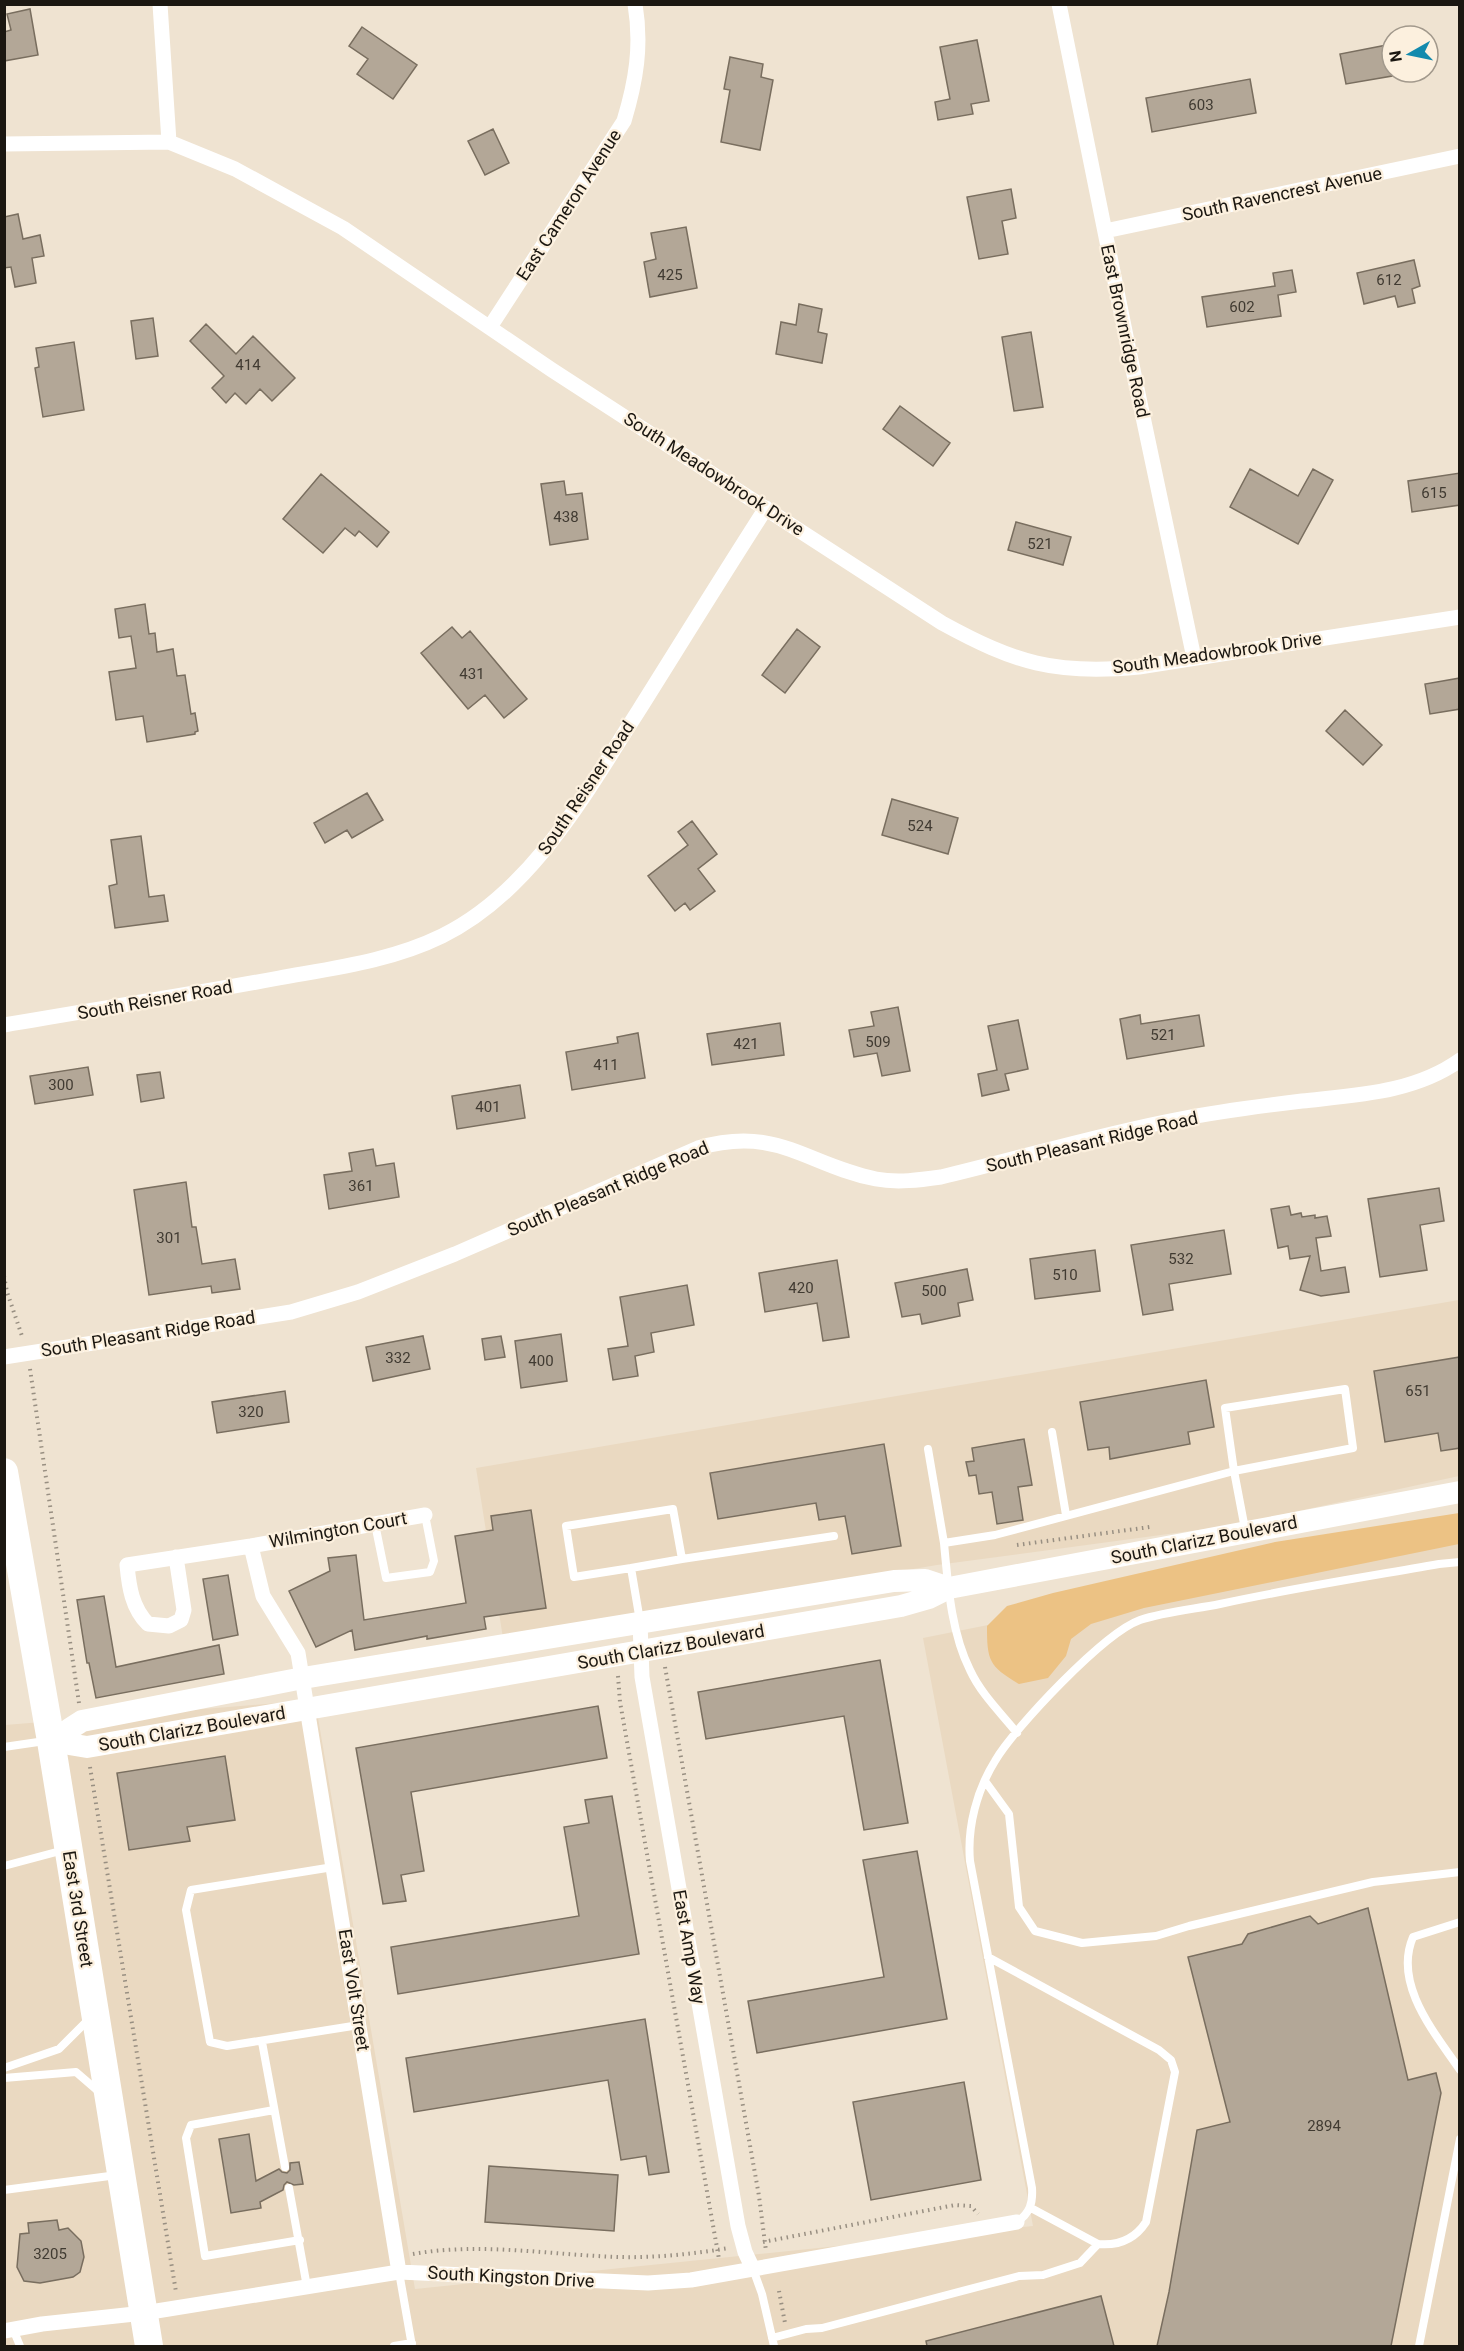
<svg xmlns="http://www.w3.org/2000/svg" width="1464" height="2351" font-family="Roboto,sans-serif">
  <rect width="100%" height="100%" fill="#efe3d1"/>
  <path fill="#ead9c1" d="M1459 1300V1476L1235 1525 937 1565 503 1638 476 1468Z
    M1459 1531V2346H5V1725L315 1700 415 2289 1033 2226 923 1638Z"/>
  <path fill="#ecc284" d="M1459 1513V1544L1144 1608 1091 1624 1071 1639 1066 1656 1048 1678 1019 1684C989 1666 987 1661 987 1626L1007 1606 1053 1593 1275 1542Z"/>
  <path fill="#b3a797" stroke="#796e5f" stroke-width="1.5" d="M30 9 38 55 4 61V32L11 30 7 14Z
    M362 27 417 65 393 99 357 74 368 59 349 46Z
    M977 40 989 101 971 104 973 114 938 120 935 102 950 99 940 47Z
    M1392 44V76L1346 84 1340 54Z
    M730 57 763 64 761 77 773 80 760 150 721 142 730 90 724 89Z
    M1250 79 1256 113 1152 132 1146 98Z
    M493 129 509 163 485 175 468 141Z
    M1011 189 1016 218 1002 221 1008 254 979 259 967 197Z
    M18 214 23 239 40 235 44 256 32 258 36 283 15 287 11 267 4 268V217Z
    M686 227 697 288 650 297 644 262 656 259 651 233Z
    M1414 260 1420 286 1412 289 1415 303 1398 307 1395 296 1364 304 1357 273Z
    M1292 270 1296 292 1278 295 1281 316 1207 327 1202 297 1275 286 1273 273Z
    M799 304 822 309 818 332 827 334 822 363 776 354 781 322 796 325Z
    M153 318 158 356 136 359 131 321Z
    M206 324 236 354 253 336 295 378 272 401 260 389 246 404 235 393 226 403 212 388 224 376 190 341Z
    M1031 332 1043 407 1014 411 1002 337Z
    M74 342 84 410 43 417 35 368 39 367 36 348Z
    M900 406 950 443 933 466 883 429Z
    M1250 469 1298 496 1313 469 1333 480 1298 544 1230 507Z
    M1460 473V505L1412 512 1408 481Z
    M321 474 389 532 377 547 359 531 355 536 345 528 323 553 283 519Z
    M564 481 566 495 582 493 588 539 550 545 541 484Z
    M1016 522 1071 537 1063 565 1008 550Z
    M145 604 149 634 155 633 157 652 173 649 177 676 185 675 191 714 195 713 198 731 195 732V734L147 742 143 716 116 720 109 672 136 668 131 636 119 638 115 609Z
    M452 627 462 638 470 631 527 699 504 718 485 695 468 709 421 653Z
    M797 629 820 647 785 693 762 675Z
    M1460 678V709L1430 714 1425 684Z
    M1345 710 1382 745 1363 765 1326 731Z
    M367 793 383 820 352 838 347 830 325 843 314 823Z
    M892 799 958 818 948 854 882 835Z
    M692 821 717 854 698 869 715 891 690 910 685 903 675 911 648 876 688 845 678 832Z
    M141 836 149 897 164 895 168 921 115 928 109 886 117 884 111 840Z
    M898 1007 910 1071 882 1076 877 1053 854 1057 849 1030 874 1026 871 1012Z
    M1140 1015 1141 1024 1199 1015 1204 1046 1127 1059 1120 1019Z
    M1018 1020 1028 1069 1005 1074 1009 1090 982 1096 978 1074 997 1070 988 1026Z
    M780 1023 784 1055 712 1065 707 1034Z
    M638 1033 645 1078 572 1090 566 1052 618 1043 617 1037Z
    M88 1067 93 1095 35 1104 30 1076Z
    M160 1072 164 1098 141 1102 137 1075Z
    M520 1085 525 1118 457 1129 452 1096Z
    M373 1149 376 1166 394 1163 399 1197 329 1209 324 1175 352 1171 349 1153Z
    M186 1182 192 1227H196L202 1264 235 1259 240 1289 212 1293 211 1286 149 1295 134 1190Z
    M1439 1188 1444 1221 1420 1225 1427 1270 1380 1277 1368 1199Z
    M1289 1206 1291 1215 1301 1213 1302 1217 1315 1215V1218L1327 1216 1331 1236 1316 1238 1321 1271 1345 1267 1349 1292 1321 1296 1300 1290 1310 1256 1290 1259 1288 1246 1278 1248 1271 1209Z
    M1224 1230 1231 1274 1169 1284 1173 1310 1143 1315 1131 1245Z
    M1095 1250 1100 1291 1035 1299 1030 1259Z
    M837 1260 849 1337 823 1341 817 1303 765 1312 759 1273Z
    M967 1269 973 1300 958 1303 960 1316 922 1324 920 1314 902 1317 895 1283Z
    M687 1285 694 1325 651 1333 654 1352 635 1356 638 1376 613 1380 608 1349 628 1346 620 1297Z
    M561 1334 567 1381 521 1388 515 1341Z
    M423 1336 430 1369 373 1381 366 1347Z
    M501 1336 505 1357 485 1360 482 1339Z
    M1460 1357V1448L1441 1451 1438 1433 1385 1442 1374 1371Z
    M1206 1380 1214 1427 1188 1432 1190 1444 1110 1459 1109 1447 1088 1450 1080 1402Z
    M285 1391 289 1422 217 1433 212 1402Z
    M1024 1439 1032 1485 1018 1487 1023 1520 997 1524 992 1492 979 1494 976 1475 969 1476 966 1462 974 1461 972 1448Z
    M884 1444 901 1546 852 1554 845 1516 819 1520 816 1503 718 1519 710 1473Z
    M531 1510 546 1608 484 1617 486 1629 427 1639V1636L355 1650 352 1630 316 1647 289 1591 330 1571 328 1558 356 1555 364 1620 466 1603 455 1536 493 1530 491 1516Z
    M228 1575 238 1635 213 1640 203 1579Z
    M104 1596 116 1667 219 1645 224 1674 96 1698 89 1663H87L77 1600Z
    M880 1660 908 1823 864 1830 844 1716 706 1739 698 1692Z
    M598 1706 607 1758 411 1792 424 1871 401 1875 406 1901 383 1904 356 1748Z
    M225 1756 235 1820 187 1827 190 1841 129 1850 117 1773Z
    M612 1796 639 1954 398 1994 391 1947 579 1916 564 1827 589 1823 585 1800Z
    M917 1851 947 2019 757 2053 748 2001 884 1977 863 1860Z
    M1368 1908 1408 2080 1436 2073 1441 2093 1391 2346H1157L1169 2292 1197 2130 1230 2122 1188 1957 1242 1944 1248 1934 1310 1916 1318 1924Z
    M645 2019 669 2172 649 2175 646 2156 621 2160 608 2080 414 2112 406 2058Z
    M964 2082 981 2180 871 2200 853 2102Z
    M249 2134 256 2181 279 2169 282 2172 287 2173 290 2170V2163L299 2162 303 2184 294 2185 287 2182 284 2185 283 2190 260 2202 261 2208 231 2213 219 2139Z
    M489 2166 618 2175 614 2231 485 2222Z
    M57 2220 59 2230 68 2228 81 2241 84 2257 80 2272 73 2277 40 2283 24 2281 17 2267 20 2234 29 2233 28 2223Z
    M1101 2296 1114 2346H927L926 2341Z"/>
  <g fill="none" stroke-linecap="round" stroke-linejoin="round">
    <path stroke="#988f82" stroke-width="4" stroke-dasharray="1.5 4.5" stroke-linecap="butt" d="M4 1276 7 1292 23 1339
      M30 1369 79 1703
      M1017 1545 1150 1527
      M665 1667 759 2196 766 2251
      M618 1676 620 1702 719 2259
      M90 1767 176 2292
      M763 2242 955 2205 971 2206 978 2214
      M413 2254C480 2242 551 2255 619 2257 655 2258 693 2254 729 2248
      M779 2291 785 2323"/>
    <path stroke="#fff" stroke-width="8" d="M1345 1389 1353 1448 1234 1471 1225 1408Z
      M1052 1432 1066 1515
      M928 1449 944 1543
      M375 1524 386 1578 430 1572 434 1561 425 1515
      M682 1559 834 1536
      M631 1568 682 1559 673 1509 566 1526 574 1577 631 1568 640 1621
      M1017 1733C1001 1713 981 1694 970 1670 951 1632 948 1585 944 1543L995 1535 1234 1471 1245 1529
      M4 1747 45 1741
      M985 1781 1009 1814 1019 1907 1035 1931 1082 1943 1156 1936 1189 1926 1373 1882 1460 1872
      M4 1866 64 1850
      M333 1867 191 1890 186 1910 210 2042 227 2046 359 2025
      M1460 1922 1413 1937C1393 1984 1434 2032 1460 2070
      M988 1957 1159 2050 1171 2060 1175 2072 1146 2222C1135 2239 1119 2246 1098 2244L1031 2208
      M262 2042 285 2167
      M4 2068 59 2049 88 2020
      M4 2078 76 2072 98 2091
      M274 2110 191 2125 186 2138 205 2256 300 2240
      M289 2188 307 2287
      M4 2190 117 2175
      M1017 2222C1030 2213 1033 2203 1032 2188L970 1861C967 1827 977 1790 995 1761 1015 1727 1104 1633 1140 1620 1164 1612 1195 1609 1220 1604 1293 1588 1366 1577 1439 1564L1460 1562
      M753 2269 762 2294 774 2346
      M399 2272 412 2346
      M13 2329 20 2346
      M772 2338 806 2329 822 2328 1019 2276 1043 2275 1080 2263 1098 2244
      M394 2346 412 2343
      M1419 2346 1460 2139"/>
    <path stroke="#fff" stroke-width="15" d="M160 4 169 142
      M1059 4 1128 346 1194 658
      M4 144 169 142 235 169 343 228 552 370 942 623C1015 663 1055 675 1139 667L1460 617
      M1105 231 1460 156
      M490 327 624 121C636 81 642 46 635 4
      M4 1025C96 1009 188 995 279 978 334 968 391 961 442 936 532 892 587 791 639 710 681 643 723 575 766 508
      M4 1357 291 1312 358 1292 455 1254 698 1148C778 1125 806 1165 876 1179 897 1183 920 1180 941 1177 1021 1158 1100 1134 1180 1119 1221 1111 1261 1106 1302 1101 1356 1095 1414 1093 1460 1060
      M251 1546 263 1596 298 1653 399 2272
      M176 1557 184 1610 181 1620 169 1626 148 1624C132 1608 129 1587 127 1565L251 1546 425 1515
      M640 1622 642 1677 738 2226 745 2252 753 2269
      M4 2331 42 2324 144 2313 399 2272 648 2283 691 2280 1017 2222"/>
    <path stroke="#fff" stroke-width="22" d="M51 1741 87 1747 901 1606 929 1598 949 1588 1460 1492
      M51 1741 82 1721 303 1678 894 1581 925 1580 949 1588"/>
    <path stroke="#fff" stroke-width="28" d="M4 1472 51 1741 149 2346"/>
  </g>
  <g text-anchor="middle" stroke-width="4.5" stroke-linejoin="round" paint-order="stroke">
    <g font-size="15" fill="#413b32">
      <text x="1201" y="110">603</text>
      <text x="670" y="280">425</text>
      <text x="1389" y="285">612</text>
      <text x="1242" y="312">602</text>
      <text x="248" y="370">414</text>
      <text x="1434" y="498">615</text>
      <text x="566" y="522">438</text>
      <text x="1040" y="549">521</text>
      <text x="472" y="679">431</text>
      <text x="920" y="831">524</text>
      <text x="1163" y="1040">521</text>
      <text x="878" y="1047">509</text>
      <text x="746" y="1049">421</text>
      <text x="606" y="1070">411</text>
      <text x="61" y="1090">300</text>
      <text x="488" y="1112">401</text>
      <text x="361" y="1191">361</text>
      <text x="169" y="1243">301</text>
      <text x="1181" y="1264">532</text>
      <text x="1065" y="1280">510</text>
      <text x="801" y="1293">420</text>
      <text x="934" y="1296">500</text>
      <text x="398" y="1363">332</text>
      <text x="541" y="1366">400</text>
      <text x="1418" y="1396">651</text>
      <text x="251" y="1417">320</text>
      <text x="1324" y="2131">2894</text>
      <text x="50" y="2259">3205</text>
    </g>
    <g font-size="18" fill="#1b1711" stroke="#fcf0de">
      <text transform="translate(1282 194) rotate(-12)" y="6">South Ravencrest Avenue</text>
      <text transform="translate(569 205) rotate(-57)" y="6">East Cameron Avenue</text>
      <text transform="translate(1125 331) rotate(78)" y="6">East Brownridge Road</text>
      <text transform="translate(714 474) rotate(33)" y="6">South Meadowbrook Drive</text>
      <text transform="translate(1217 653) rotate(-8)" y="6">South Meadowbrook Drive</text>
      <text transform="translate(586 788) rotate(-56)" y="6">South Reisner Road</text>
      <text transform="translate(155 1000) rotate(-10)" y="6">South Reisner Road</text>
      <text transform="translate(1092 1142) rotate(-13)" y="6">South Pleasant Ridge Road</text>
      <text transform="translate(608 1189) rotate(-23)" y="6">South Pleasant Ridge Road</text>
      <text transform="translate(148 1334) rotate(-9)" y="6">South Pleasant Ridge Road</text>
      <text transform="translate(338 1530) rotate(-10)" y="6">Wilmington Court</text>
      <text transform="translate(1204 1540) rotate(-11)" y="6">South Clarizz Boulevard</text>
      <text transform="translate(671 1647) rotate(-10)" y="6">South Clarizz Boulevard</text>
      <text transform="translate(192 1729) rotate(-10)" y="6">South Clarizz Boulevard</text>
      <text transform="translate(78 1909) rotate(81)" y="6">East 3rd Street</text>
      <text transform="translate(689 1947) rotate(80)" y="6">East Amp Way</text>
      <text transform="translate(354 1990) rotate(81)" y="6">East Volt Street</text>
      <text transform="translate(511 2277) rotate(3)" y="6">South Kingston Drive</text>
    </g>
  </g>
  <rect width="1464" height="2351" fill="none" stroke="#1b1711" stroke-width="12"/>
  <g transform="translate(1410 54) rotate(261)"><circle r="28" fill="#fcf0de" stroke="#a2998c" stroke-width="1.5"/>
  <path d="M0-4.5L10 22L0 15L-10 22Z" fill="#128aad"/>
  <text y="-9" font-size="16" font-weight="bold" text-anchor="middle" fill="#1b1711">N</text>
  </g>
</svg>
